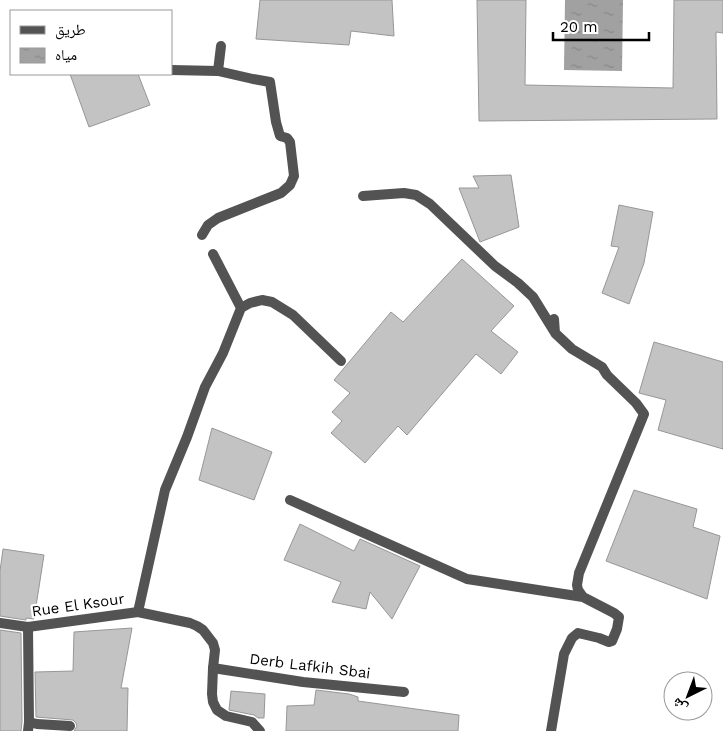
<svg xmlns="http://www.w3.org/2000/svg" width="723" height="731" font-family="'Work Sans','Noto Naskh Arabic',sans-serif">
  <defs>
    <pattern id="water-ripples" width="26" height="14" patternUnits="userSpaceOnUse" patternTransform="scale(1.25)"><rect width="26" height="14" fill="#a1a1a1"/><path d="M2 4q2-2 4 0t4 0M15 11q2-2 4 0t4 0" fill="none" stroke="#898989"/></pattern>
  </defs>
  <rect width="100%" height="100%" fill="#fff"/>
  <path fill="url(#water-ripples)" d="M565 0H623L622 71 564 70Z"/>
  <path fill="#c3c3c3" stroke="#979797" d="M260 0H392L394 36 351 31 349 45 256 39Z
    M477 0H526L525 85 673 88 674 0H723V33L716 32 717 119 479 121Z
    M70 74H138L150 105 89 127Z
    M511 175 519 227 480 242 459 188H479L473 176Z
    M619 205 653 212 644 263 629 304 602 293 619 247 611 246Z
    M462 259 514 306 491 331 518 352 501 374 476 354 407 435 398 426 365 463 331 433 342 421 332 412 350 393 334 380 391 312 403 322Z
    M654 342 723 362V449L658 430 666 400 639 393Z
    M212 428 272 452 254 500 199 480Z
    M634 490 697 509 693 527 720 536 707 599 606 561Z
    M300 524 354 551 360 539 420 566 392 619 370 592 366 609 332 602 341 582 284 560Z
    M3 549 44 555 34 619 26 618V620L0 616V571Z
    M132 628 121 688H128L127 731H74L77 726 76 723 73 720 36 717 35 672 73 671 74 632Z
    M0 630 21 633 22 722 21 731H0Z
    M316 690 349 694 358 697V701L459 715 458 731H286L287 706 314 705Z
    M231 691 265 694 264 718H258L254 715 229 710Z"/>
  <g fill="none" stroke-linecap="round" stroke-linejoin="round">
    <path stroke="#535353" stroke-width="10" d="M171 70 218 71
      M363 196 404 193 416 195 430 204 495 266 518 283 533 297 554 331
      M202 235 208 225 218 218 281 193 290 185 294 176 290 142 287 138 280 136 276 122 270 82 253 79 218 71 221 46
      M241 308 250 303 262 300 272 302 293 315 341 361
      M290 500 467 579 583 597
      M138 612 165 490 187 437 205 387 223 353 241 308 213 254
      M28 627 29 722 28 731
      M213 668 303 682 404 692
      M29 722 37 724 70 726
      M551 731 564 654 572 638 578 633 599 638 609 642 612 641 617 629 619 617 614 613 583 597 578 590 577 585 579 573 644 414 636 403 607 375 602 367 572 349 555 333 554 319"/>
    <path stroke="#535353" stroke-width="10" d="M0 623 28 627 138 612 190 623 197 626 203 630 213 643 215 650 213 668 212 694 213 702 217 710 226 716 252 722 260 731"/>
  </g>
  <g text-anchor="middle" stroke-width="4.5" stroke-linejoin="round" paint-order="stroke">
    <g font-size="15" fill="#000" stroke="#fff">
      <text transform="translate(78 605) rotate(-8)" y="5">Rue El Ksour</text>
      <text transform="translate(310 666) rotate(7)" y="5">Derb Lafkih Sbai</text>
    </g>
  </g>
  <rect x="10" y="10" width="162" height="65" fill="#ffffff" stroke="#999999"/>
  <rect x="20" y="26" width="25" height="8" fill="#535353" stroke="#999999"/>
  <text x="55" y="35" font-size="15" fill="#000000">طريق</text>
  <rect x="20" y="48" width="25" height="15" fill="url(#water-ripples)" stroke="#999999"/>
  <text x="55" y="60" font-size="15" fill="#000000">مياه</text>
  <g transform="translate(688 696) rotate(222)"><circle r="24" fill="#ffffff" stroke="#999999"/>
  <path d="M0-4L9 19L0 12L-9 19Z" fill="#000000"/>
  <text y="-8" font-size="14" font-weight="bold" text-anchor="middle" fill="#000000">ش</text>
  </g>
  <path d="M553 32v8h96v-8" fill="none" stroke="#000000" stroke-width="2.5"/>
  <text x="560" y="32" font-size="15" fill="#000000" stroke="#ffffff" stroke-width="4" paint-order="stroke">20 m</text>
</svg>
